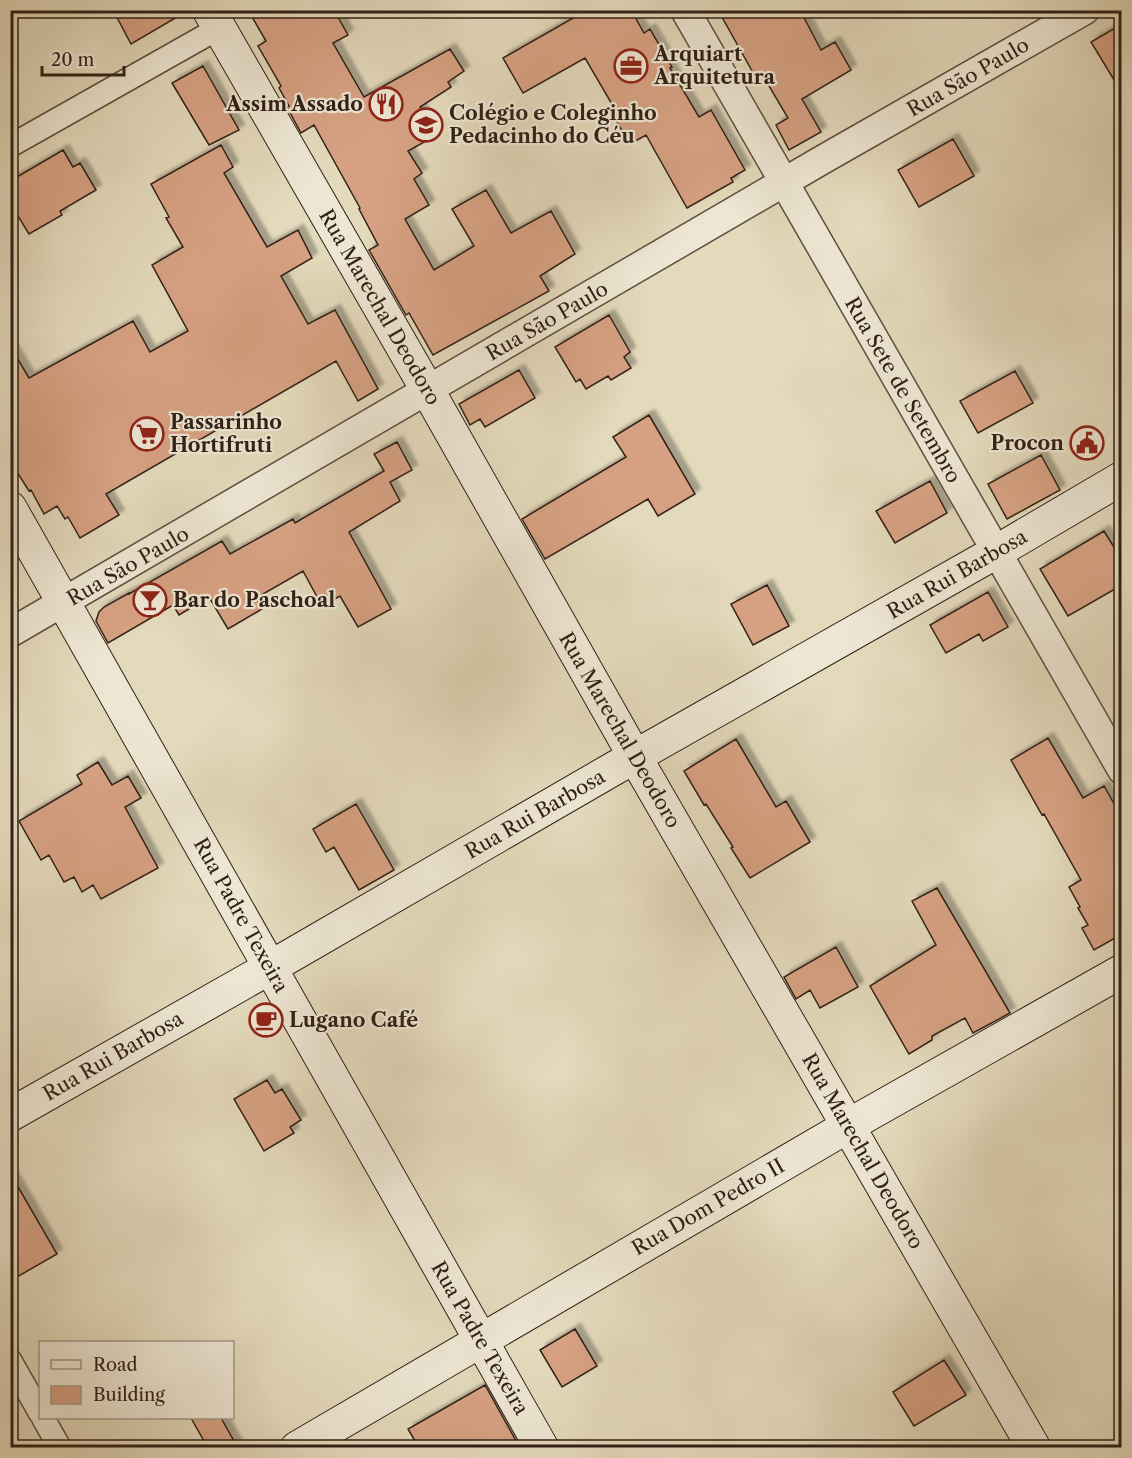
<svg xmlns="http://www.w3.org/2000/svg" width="1132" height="1458" font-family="'Libre Caslon Text',serif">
  <defs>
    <filter id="shadow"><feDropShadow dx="5.5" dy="-5.5" stdDeviation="1.5" flood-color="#0004"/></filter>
  </defs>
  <rect width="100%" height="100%" fill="#e3d9bb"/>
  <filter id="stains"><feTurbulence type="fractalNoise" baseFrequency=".00333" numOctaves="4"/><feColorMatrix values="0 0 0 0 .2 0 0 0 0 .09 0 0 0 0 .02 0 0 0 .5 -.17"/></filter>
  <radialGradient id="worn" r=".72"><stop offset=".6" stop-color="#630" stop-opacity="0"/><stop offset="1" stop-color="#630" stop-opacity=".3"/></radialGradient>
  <path fill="#d6a183" stroke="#312016" stroke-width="1.5" filter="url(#shadow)" d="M113 10H189L131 44Z
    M248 10H334L348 35 333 43 364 97 450 49 464 71 448 82 451 87 420 107 435 136 408 151 422 173 414 179 429 205 405 219 434 270 474 246 452 209 486 190 511 233 551 211 575 254 540 276 549 291 433 355 409 313 406 315 369 250 378 245 359 209 360 208 314 125 301 133 287 107 289 106 279 88 281 86 258 46 266 41Z
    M571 10H631L644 33 650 29 672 67 670 68 699 117 711 110 745 170 731 178 733 182 687 208 646 135 630 144 612 114 616 111 585 58 523 93 503 58 575 17Z
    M718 10H800L821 50 835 42 851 70 802 99 821 132 789 150 776 125 788 118 762 74 756 78Z
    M1122 24V93L1091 42Z
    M203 66 239 130 209 145 172 83Z
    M953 139 974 176 919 207 898 170Z
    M221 145 233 167 224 173 267 247 298 230 312 258 281 276 308 324 335 310 378 389 358 401 336 361 106 494 119 515 80 538 68 517 65 519 57 506 44 514 31 490 29 491 10 461V346L29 378 133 321 150 352 188 331 152 265 183 247 166 218 169 217 151 184Z
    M63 150 73 167 80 163 96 190 60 211 62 215 29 234 10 203V181Z
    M609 315 630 352 624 357 631 368 611 380 608 376 586 389 580 379 576 382 555 347Z
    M519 370 535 398 485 427 480 419 470 425 459 404Z
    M1015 371 1033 403 978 433 960 401Z
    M649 415 695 494 658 516 648 499 545 559 522 519 626 457 613 437Z
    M397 442 412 470 390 482 400 501 349 532 391 609 358 627 340 596 322 606 303 571 256 598 262 609 228 629 209 597 179 615 173 605 108 643 96 621 99 612 104 607 129 593V594L222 541 230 554 293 519 295 523 384 471 374 454Z
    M1041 455 1060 490 1007 519 988 484Z
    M930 481 947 513 895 543 876 511Z
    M1104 531 1122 560V585L1068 616 1040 569Z
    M767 585 789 626 753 645 731 604Z
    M988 592 1008 627 983 641 979 634 946 653 930 625Z
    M1048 738 1083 798 1104 786 1122 818V934L1094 950 1082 928 1088 925 1078 908 1080 907 1069 887 1081 880 1044 814 1042 815 1011 760Z
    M736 739 776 807 786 801 810 842 750 878 731 848 733 847 706 804 704 805 684 771Z
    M98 762 112 785 128 776 141 798 125 807 158 868 101 899 93 885 82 892 74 877 64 882 49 855 41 860 19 821 82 784 77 775Z
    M356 804 394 870 359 890 334 847 326 852 313 829Z
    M937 888 1010 1013 973 1033 965 1018 932 1036V1040L909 1054 870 986 936 945 912 901Z
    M836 947 858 987 820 1008 810 990 796 999 784 977Z
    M267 1080 275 1093 282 1089 301 1120 290 1127 294 1133 264 1151 234 1099Z
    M10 1173 57 1254 10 1281Z
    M575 1329 597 1366 562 1387 540 1350Z
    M944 1360 966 1395 914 1426 893 1392Z
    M485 1385 520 1448H419L408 1429Z
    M191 1418H221L238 1448H208Z"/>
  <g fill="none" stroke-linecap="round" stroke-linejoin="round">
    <defs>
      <path id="minor" d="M10 146 219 28
        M10 1360 40 1413
        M43 1418 60 1448"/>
      <path id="tertiary" d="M685 10 1122 770
        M10 633 822 160 1085 10"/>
      <path id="secondary" d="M209 10 428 391 635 757 1034 1448
        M10 508 542 1448
        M10 1115 271 967 613 769 996 552 1122 478
        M297 1448 867 1115 1122 971"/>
    </defs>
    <use href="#minor" stroke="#5e4e3f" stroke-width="25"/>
    <use href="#tertiary" stroke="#5e4e3f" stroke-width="31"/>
    <use href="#secondary" stroke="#312016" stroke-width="35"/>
    <use href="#minor" stroke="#ede6d3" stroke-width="22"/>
    <use href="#tertiary" stroke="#ede6d3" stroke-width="28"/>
    <use href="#secondary" stroke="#ede6d3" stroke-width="33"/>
  </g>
  <defs>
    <symbol id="office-ring" viewBox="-11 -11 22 22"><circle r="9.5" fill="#ede6d3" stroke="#8f2418" stroke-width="1.5"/><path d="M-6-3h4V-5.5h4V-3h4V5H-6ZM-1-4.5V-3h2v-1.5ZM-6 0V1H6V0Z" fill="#8f2418"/></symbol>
    <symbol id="restaurant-ring" viewBox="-11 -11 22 22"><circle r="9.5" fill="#ede6d3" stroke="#8f2418" stroke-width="1.5"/><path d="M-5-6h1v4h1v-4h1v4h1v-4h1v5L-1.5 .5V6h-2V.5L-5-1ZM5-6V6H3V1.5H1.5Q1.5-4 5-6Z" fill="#8f2418"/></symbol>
    <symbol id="school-ring" viewBox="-11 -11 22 22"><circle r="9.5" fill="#ede6d3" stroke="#8f2418" stroke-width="1.5"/><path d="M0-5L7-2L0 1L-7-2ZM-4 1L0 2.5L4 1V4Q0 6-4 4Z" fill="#8f2418"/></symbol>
    <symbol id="supermarket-ring" viewBox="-11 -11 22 22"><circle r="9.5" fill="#ede6d3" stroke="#8f2418" stroke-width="1.5"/><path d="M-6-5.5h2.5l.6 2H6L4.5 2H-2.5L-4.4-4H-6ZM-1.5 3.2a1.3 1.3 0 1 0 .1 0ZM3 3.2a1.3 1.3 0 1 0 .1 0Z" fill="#8f2418"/></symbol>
    <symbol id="civic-ring" viewBox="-11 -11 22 22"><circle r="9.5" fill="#ede6d3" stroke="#8f2418" stroke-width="1.5"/><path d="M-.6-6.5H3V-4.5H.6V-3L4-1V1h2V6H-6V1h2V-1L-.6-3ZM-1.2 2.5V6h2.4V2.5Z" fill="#8f2418"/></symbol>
    <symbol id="bar-ring" viewBox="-11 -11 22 22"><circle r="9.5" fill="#ede6d3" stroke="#8f2418" stroke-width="1.5"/><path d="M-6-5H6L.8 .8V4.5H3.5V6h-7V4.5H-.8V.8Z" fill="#8f2418"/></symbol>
    <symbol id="cafe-ring" viewBox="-11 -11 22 22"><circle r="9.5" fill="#ede6d3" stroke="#8f2418" stroke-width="1.5"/><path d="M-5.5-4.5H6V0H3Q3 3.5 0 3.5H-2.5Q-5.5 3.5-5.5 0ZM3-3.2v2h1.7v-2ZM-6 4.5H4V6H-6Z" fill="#8f2418"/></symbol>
  </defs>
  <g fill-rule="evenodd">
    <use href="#office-ring" x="612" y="47" width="38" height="38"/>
    <use href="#restaurant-ring" x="367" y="85" width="38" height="38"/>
    <use href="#school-ring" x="407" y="106" width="38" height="38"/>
    <use href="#supermarket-ring" x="128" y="415" width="38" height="38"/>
    <use href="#civic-ring" x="1068" y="424" width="38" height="38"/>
    <use href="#bar-ring" x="131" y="581" width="38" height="38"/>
    <use href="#cafe-ring" x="247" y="1001" width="38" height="38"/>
  </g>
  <g text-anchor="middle" stroke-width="4.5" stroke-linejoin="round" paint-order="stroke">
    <g font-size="20" font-weight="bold" fill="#312016" stroke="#ede6d3" text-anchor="start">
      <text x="654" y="61">Arquiart<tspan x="654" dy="23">Arquitetura</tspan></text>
      <text x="363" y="111" text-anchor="end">Assim Assado</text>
      <text x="449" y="120">Colégio e Coleginho<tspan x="449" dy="23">Pedacinho do Céu</tspan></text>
      <text x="170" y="429">Passarinho<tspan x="170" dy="23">Hortifruti</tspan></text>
      <text x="1064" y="450" text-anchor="end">Procon</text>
      <text x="173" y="607">Bar do Paschoal</text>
      <text x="289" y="1027">Lugano Café</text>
    </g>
    <g font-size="20" fill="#312016" stroke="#ede6d3">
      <text transform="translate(968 77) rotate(-30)" y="7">Rua São Paulo</text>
      <text transform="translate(380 307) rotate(60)" y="7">Rua Marechal Deodoro</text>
      <text transform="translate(547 321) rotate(-30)" y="7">Rua São Paulo</text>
      <text transform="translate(903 390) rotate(60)" y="7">Rua Sete de Setembro</text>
      <text transform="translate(128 566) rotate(-30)" y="7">Rua São Paulo</text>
      <text transform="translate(957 574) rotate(-30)" y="7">Rua Rui Barbosa</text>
      <text transform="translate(620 730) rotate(60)" y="7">Rua Marechal Deodoro</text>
      <text transform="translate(535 814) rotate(-30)" y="7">Rua Rui Barbosa</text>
      <text transform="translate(241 915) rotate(61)" y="7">Rua Padre Texeira</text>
      <text transform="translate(113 1056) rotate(-30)" y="7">Rua Rui Barbosa</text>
      <text transform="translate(863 1151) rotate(60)" y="7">Rua Marechal Deodoro</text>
      <text transform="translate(708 1207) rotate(-30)" y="7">Rua Dom Pedro II</text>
      <text transform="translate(480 1338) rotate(60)" y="7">Rua Padre Texeira</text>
    </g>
  </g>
  <rect width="1132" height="1458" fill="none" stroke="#e3d9bb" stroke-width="36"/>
  <rect x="12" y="12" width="1108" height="1434" fill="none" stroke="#312016" stroke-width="3"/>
  <rect x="18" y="18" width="1096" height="1422" fill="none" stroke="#312016" stroke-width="1.5"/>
  <rect x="39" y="1341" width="195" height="78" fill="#ede6d3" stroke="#a29787" stroke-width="1.5"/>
  <rect x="51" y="1360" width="30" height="9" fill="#ede6d3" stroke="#a29787" stroke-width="1.5"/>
  <text x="93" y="1371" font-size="18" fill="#312016">Road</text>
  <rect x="51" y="1386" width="30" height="18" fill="#d6a183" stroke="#a29787" stroke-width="1.5"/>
  <text x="93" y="1401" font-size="18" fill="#312016">Building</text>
  <path d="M42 66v9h82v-9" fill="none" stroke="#312016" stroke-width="3"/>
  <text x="51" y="66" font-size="18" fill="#312016" stroke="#ede6d3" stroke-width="4.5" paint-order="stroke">20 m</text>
  <rect width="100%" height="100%" filter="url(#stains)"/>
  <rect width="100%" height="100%" fill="url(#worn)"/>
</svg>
